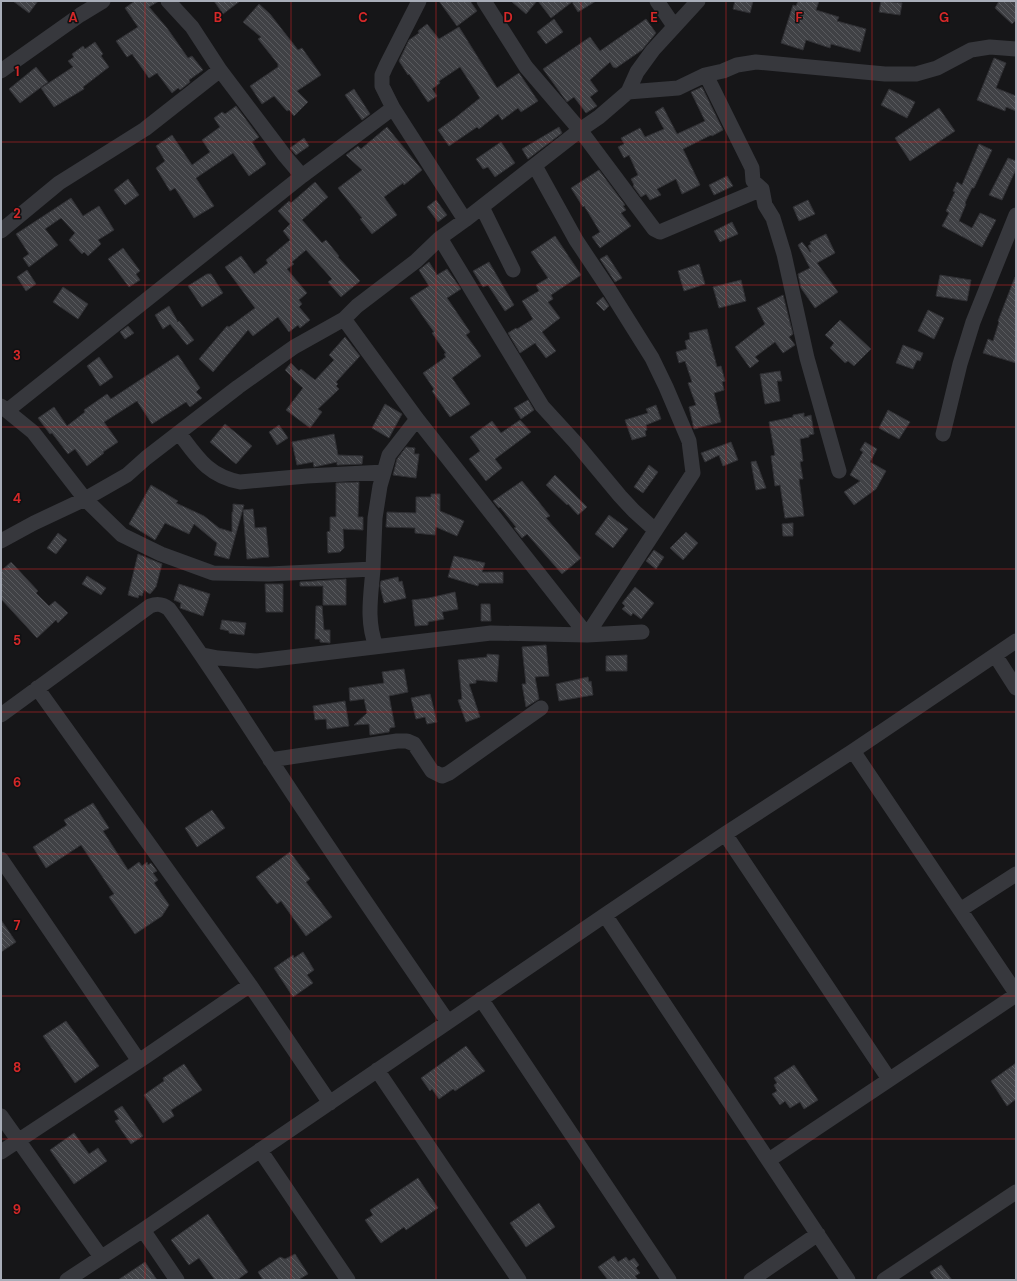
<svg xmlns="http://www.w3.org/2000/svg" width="1017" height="1281" font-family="'DM Sans',sans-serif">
  <defs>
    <pattern id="building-back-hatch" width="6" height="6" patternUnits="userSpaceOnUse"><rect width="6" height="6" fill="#404145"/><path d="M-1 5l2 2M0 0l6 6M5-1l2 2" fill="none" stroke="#595a5e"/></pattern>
  </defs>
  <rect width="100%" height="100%" fill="#161618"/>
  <path fill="url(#building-back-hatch)" stroke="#303034" d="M13 1H38L29 13Z
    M135 1H159L149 7 167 28 188 58 192 56 203 70 189 80 190 82 180 90 178 88 172 93 157 73 149 78 132 54 127 57 116 41 138 27 125 8Z
    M214 1H240L223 14Z
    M439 1H470L477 11 457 26Z
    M511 1H537L526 14Z
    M538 1H596L578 12 572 2 551 18Z
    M735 1H753L750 13 733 9Z
    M798 1H819L816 10 839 17 837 21 866 29 860 52 831 44 830 48 806 40 803 50 781 43 793 5 796 6Z
    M881 1 902 3 900 15 879 12Z
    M999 1H1016V20L1012 24 995 8Z
    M259 4 270 14 298 50 302 48 321 75 297 91 308 102 294 116 289 110 287 111 274 96 262 104 250 86 278 67V64L258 39 261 37 243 22Z
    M554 19 563 32 546 44 537 32Z
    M646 19 656 33 642 50 616 68 613 67 610 62 590 80 598 91 590 97 597 106 586 113 574 97 567 102 543 69 590 37 600 51Z
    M427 24 439 39 459 27 497 88 519 73 538 101 521 112 518 108 502 120 498 114 479 129 477 127 449 146 438 130 455 118 480 98 460 67 439 81 440 83 432 89 437 96 428 102 409 74 408 75 399 61 409 40 419 33 418 31Z
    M95 42 103 54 101 56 109 67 83 87 84 89 54 107 41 88 73 67 68 61 74 57 72 54 83 46 85 49Z
    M994 58 1006 63 996 88 1016 96V111L1006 107 1005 111 977 100Z
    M36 67 48 82 20 103 9 89Z
    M702 87 723 130 712 136 711 135 683 149 700 185 682 194 676 179 657 189 661 195 650 200 646 194 641 197 633 186 634 185 631 179 638 175 629 155 624 158 618 147 624 144 621 138 640 128 645 137 664 129 655 112 663 107 677 134 705 121 691 92Z
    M354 89 370 114 362 120 345 95Z
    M889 89 915 102 907 118 881 105Z
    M236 106 259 137 252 142 266 164 249 176 233 153 196 178 214 206 194 218 175 188 170 191 156 168 165 161 156 146 172 135 192 165 210 152 202 140 220 127 214 118 222 112 225 114Z
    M939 108 955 131 910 161 895 138Z
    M387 127 422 170 404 185 403 183 384 197 397 215 372 234 360 219 362 218 338 188 362 170 346 155 358 146 361 149Z
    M559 127 562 133 528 159 522 149Z
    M304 138 309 146 296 155 290 148Z
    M501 142 515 163 495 177 488 167 483 169 476 159Z
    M979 144 992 150 974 188H972L965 203 966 204 959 221 972 228 980 213 996 220 982 247 942 226 949 213 946 211 955 192 953 191 957 182 962 185Z
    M1008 158 1016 161V169L1002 200 989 195Z
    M599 170 625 205 623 206 626 210 621 213 631 226 600 248 592 237 600 232 588 212 584 206 583 207 571 188Z
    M727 176 733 186 714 195 709 185Z
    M128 179 139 195 125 205 114 190Z
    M315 182 328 197 302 220 322 243 326 240 339 256 338 257 360 281 341 297 328 282 332 279 306 250 292 262 294 264 287 269 307 293 299 300 302 304 299 307 310 320 300 328 298 325 289 332 278 317 253 336 248 330 213 372 199 359 227 326 229 327 255 308 225 267 241 256 254 274 268 263 266 260 290 240 283 231 290 224 278 211 289 201 291 203Z
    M71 198 83 216 99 206 114 230 98 240 101 244 88 256 84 252 82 254 69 240 75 233 61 218 45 229 58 245 29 267 23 258 29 254 16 234Z
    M436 200 447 215 438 222 427 207Z
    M808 200 815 214 799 221 793 207Z
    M732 222 738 234 720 242 714 231Z
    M826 234 835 253 817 263 838 292 815 308 801 288 798 274 810 268 798 245 802 242 810 252H811L808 246 811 244 810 242Z
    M555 236 581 275 551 295 553 299 548 302 560 318 542 332 556 351 546 358 535 343 520 353 508 333 516 328 517 329 533 319 522 301 539 291 536 285 548 278 531 252Z
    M123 248 140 271 136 274 140 280 129 287 108 259Z
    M607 255 622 278 615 282 600 259Z
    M429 262 437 275 447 269 461 289 447 298 470 332 466 335 481 356 452 378 470 404 450 417 432 391 434 389 423 373 446 357 444 354 446 353 432 333 434 332 410 298 429 286 419 270Z
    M489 262 514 305 505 311 488 285 483 287 473 271Z
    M699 264 705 284 684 291 678 271Z
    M27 270 36 284 26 291 17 277Z
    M207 274H211L223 293 202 307 188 286Z
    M940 275 971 280 967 301 936 296Z
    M1015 277H1016V363L983 353 988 339 993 341 999 322 998 321Z
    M741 280 746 301 719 308 713 287Z
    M63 287 88 304 78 319 53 302Z
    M783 295 793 334 789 337 795 345 783 353 775 342 755 357 759 361 750 368 735 347 765 324 757 308Z
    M603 297 609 306 604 311 596 303Z
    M169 306 178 322 179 321 194 340 187 345 170 324 163 329 155 315Z
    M928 310 944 318 934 339 918 331Z
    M840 320 871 349 854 366 848 361 845 363 830 348 834 343 825 335Z
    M128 326 134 333 125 339 120 332Z
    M707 329 717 367 721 366 725 381 722 382 724 390 714 393 721 422 694 429 689 407 696 405 688 383 692 382 685 361 679 363 676 352 687 349 685 341 690 339 689 333Z
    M345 337 360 356 336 382 338 384 336 386 339 389 318 409 322 412 310 428 286 410 303 388 293 379V378L285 370 291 363 299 371 301 369 315 380 334 360 329 355Z
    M903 345 923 353 920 361 917 360 913 369 896 363Z
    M178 355 200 388 196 392 202 398 190 407 186 402 152 424 137 401 104 422 118 442 103 452 104 453 87 466 75 449 68 454 52 433 50 434 38 418 54 407 67 426 85 412 84 410 107 394 111 399Z
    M99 357 113 377 100 386 87 366Z
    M780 371 782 381H777L780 401 765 404 760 374Z
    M528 400 534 410 521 419 514 408Z
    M385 404 402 414 389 438 372 428Z
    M656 405 661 419 646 425 647 430 645 431 646 436 632 440 625 420 648 413 646 409Z
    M888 410 910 422 899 439 879 428Z
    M804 413V417L811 415 814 434 809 435V437L800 439 803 461 800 462 803 479H799L804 516 785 518 780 485 775 486 771 456 775 455 769 422 793 417V415Z
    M520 420 531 432 495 459 502 468 486 481 469 459 480 451 470 437 492 421 501 433Z
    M225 424 252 446 236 464 210 442Z
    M279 425 288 438 277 445 269 432Z
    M334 434 338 455 363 456 362 464 337 465V462L314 467 313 462 297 465 292 442Z
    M731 442 738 460 723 466 719 455 705 462 701 453Z
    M865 442 877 449 870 462 886 471 876 489 854 505 844 492 860 481 850 475 863 452 860 450Z
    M406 447 415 448 414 454H419L416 478 393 475 397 459Z
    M756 461 766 488 756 490 751 462Z
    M649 465 658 472 643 493 634 487Z
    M555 475 587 507 578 515 568 504 567 505 546 485Z
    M522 481 550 516 546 518 581 558 562 574 527 534 522 538 514 528 516 527 500 507 499 508 493 501Z
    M359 482 358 517H363V530L343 529 344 548 340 552 328 553 327 532 330 531V517H336V483Z
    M151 485 178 501 176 503 204 516 219 528 232 532V512H233V504L244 505 229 559 214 555 217 543 194 524 189 534 165 523 155 540 129 524Z
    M431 494H440V511L464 521 457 536 436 527 435 535 415 533V528L386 527 387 512 416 513V497H431Z
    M253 509 255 528 266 527 269 557 247 559 243 510Z
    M609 515 628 529 613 548 595 534Z
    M793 523V536H783L782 524Z
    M686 532 698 543 683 560 670 548Z
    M58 533 67 540 56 554 47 548Z
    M654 550 664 557 656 569 646 561Z
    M138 554 162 564 156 587 150 594 144 590 142 596 139 595 138 598 128 595Z
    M454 556 485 563 482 572H503V583H479L478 586 448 577Z
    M11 562 38 591 36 593 49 606 55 601 68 613 58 623 56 620 37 638 1 599V571Z
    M87 576 106 588 101 595 82 584Z
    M398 577 399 582 402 581 406 598 384 603 380 586 381 581Z
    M346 579V605H323V586H300V582Z
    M179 584 210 594 203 616 180 608 181 603 174 600Z
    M265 584H283V612H266Z
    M635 587 654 603 641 619 633 613 631 616 622 609 625 606 622 603Z
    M455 592 458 609 442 612 444 619 428 622V625L415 626 412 600 429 598Z
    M481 604H490L491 621H481Z
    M316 606H322L324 630H330V643L320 642V639H315Z
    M222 620 246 623 244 635 229 633V631L220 629Z
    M546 645 549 676 535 677 539 699 526 707 522 684H526L522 647Z
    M487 654 499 655 497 682 476 680V683L469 684 480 717 466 722 458 700 462 699 458 660 487 657Z
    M627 655V671H606V656Z
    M404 669 408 692 389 696 395 727 390 728 389 732 370 735 369 724 354 725 367 713 364 699 350 701 349 688 384 683 382 672Z
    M588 677 589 682 591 681 593 695 559 701 556 684Z
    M430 694 437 722 427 724 425 717 416 719 411 698Z
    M345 701 349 726 327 729 326 719 315 720 313 706Z
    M93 803 109 828 103 831 128 870 139 862 142 866 147 862 148 865 151 863 157 871 153 873 158 880 154 883 169 905 162 916 135 934 109 897 114 894 81 845 46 868 33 847 67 825 64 820Z
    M212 810 225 828 197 847 185 828Z
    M290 852 310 879 306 882 332 917 306 936 281 901 277 904 256 877Z
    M1 920 16 942 1 952Z
    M303 952 314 970 307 975 313 983 293 997 274 968 293 955 294 958Z
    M66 1021 99 1066 75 1083 43 1036Z
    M466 1046 485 1071 455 1091 453 1089 439 1099 432 1089 430 1091 421 1078Z
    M1016 1063V1099L1007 1106 991 1081Z
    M184 1064 202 1090 171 1110 174 1116 163 1123 144 1095 164 1081 163 1078Z
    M794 1065 818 1100 804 1109 800 1102 790 1108 785 1101 780 1105 772 1094 777 1091 774 1085 777 1083 774 1078Z
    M122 1106 143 1136 131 1144 115 1121 119 1119 114 1111Z
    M74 1133 89 1154 98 1148 107 1161 74 1184 50 1150Z
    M418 1178 438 1208 406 1230 404 1227 381 1243 365 1220 373 1215 370 1210Z
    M539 1203 555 1227 526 1247 510 1223Z
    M208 1214 248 1272 237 1280H215L199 1258 189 1265 171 1240Z
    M295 1254 308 1274 298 1280H263L258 1272 280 1257 285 1259Z
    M614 1256 618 1262 626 1257 629 1261 634 1258 639 1265 636 1268 640 1273 635 1276 638 1280H608L598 1267Z
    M145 1262 157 1280H118Z
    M941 1265 952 1280H935L930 1272Z"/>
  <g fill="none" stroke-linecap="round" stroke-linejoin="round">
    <path stroke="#37383d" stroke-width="15" d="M168 1 192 27 220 70 285 156 302 176
      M419 1 386 66 382 75V86L393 108 465 220
      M484 1 526 67 580 130 654 229 660 232 762 189 753 181 752 168 707 77 705 75
      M657 1 674 26
      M1 71 80 15 103 1
      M628 92 678 88 705 75 723 71 737 65 756 62 885 74H916L937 68 971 50 990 47 1016 49
      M762 189 765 205 773 218 784 254 807 358 839 471
      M482 207 513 270
      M1 231 59 183 145 129 220 70
      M440 238 542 406 575 442 620 496 634 511 655 530
      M344 319 417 419 587 635 693 473 689 441 666 387 652 358 610 291 576 240 535 166
      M1 406 33 432 85 499 122 535 161 554 213 573 269 574 373 569 375 518 380 486 389 455 417 419
      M8 410 302 176 393 108
      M179 433C197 457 208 476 240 482L307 476 384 472
      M943 434 960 364 973 322 1016 215
      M1 541 34 523 85 499 127 475 146 458 238 387 294 347 344 319 357 306 416 261 440 238 465 220 580 130 599 117 628 92 637 72 653 50 698 1
      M373 569C371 595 366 621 376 646
      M203 655 218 658 257 661 491 633 587 635 642 632
      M995 655 1016 688
      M37 688 250 985 330 1103
      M1 715 150 606C158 603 163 604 169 609 205 658 237 709 270 759 328 848 388 935 448 1022
      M853 751 1016 993
      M270 760 397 741H407L414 744 432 771 442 776 449 773 541 708
      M725 834 889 1079
      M1 859 139 1061
      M960 910 1016 874
      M605 915 848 1280
      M481 999 669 1280
      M377 1070 519 1280
      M1 1116 101 1257
      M260 1150 348 1280
      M1 1152 139 1061 250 985
      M769 1160 1016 995
      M143 1230 177 1280
      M67 1280 143 1230 605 915 725 834 853 751 1016 641
      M751 1280 818 1234
      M884 1280 1016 1192"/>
  </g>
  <path fill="none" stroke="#d62828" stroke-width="1" stroke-opacity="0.55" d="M145 1V1280M291 1V1280M436 1V1280M581 1V1280M726 1V1280M872 1V1280M1 142H1016M1 285H1016M1 427H1016M1 569H1016M1 712H1016M1 854H1016M1 996H1016M1 1139H1016"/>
  <g font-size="13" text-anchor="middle" font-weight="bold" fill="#d62828" stroke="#111113" stroke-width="3" stroke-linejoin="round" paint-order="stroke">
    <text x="73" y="22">A</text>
    <text x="218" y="22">B</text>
    <text x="363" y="22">C</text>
    <text x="508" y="22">D</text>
    <text x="654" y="22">E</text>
    <text x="799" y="22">F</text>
    <text x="944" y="22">G</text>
    <text x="17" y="76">1</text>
    <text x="17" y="218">2</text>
    <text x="17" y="360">3</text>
    <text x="17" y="503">4</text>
    <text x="17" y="645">5</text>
    <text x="17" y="787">6</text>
    <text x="17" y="930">7</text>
    <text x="17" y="1072">8</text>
    <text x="17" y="1214">9</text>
  </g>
  <rect width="1017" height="1281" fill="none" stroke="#a8adb8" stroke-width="4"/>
</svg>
